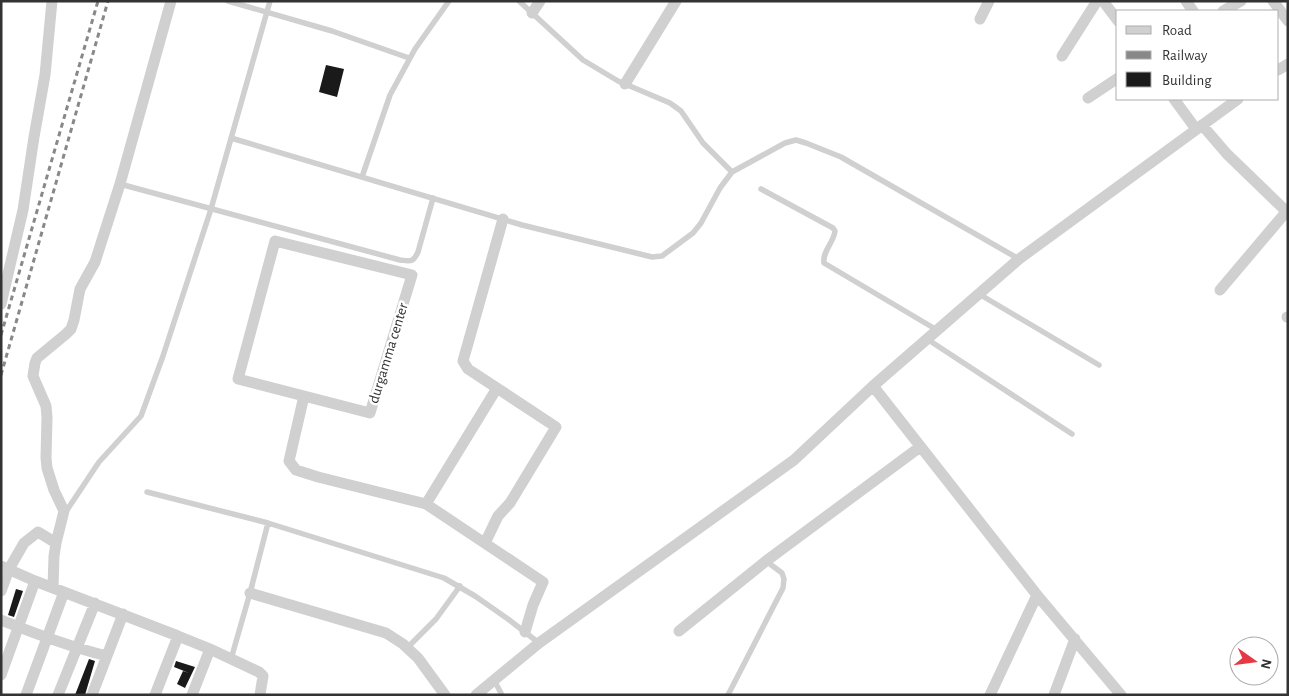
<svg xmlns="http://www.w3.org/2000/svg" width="1289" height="696" font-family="'Alegreya Sans',sans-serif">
  <rect width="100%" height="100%" fill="#fff"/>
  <path fill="#1a1a1a" d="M326 65 344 69 337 97 319 92Z
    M16 589 23 591 14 617 8 615Z
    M89 659 95 661 85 695H75Z
    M176 661 195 667 185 688 177 684 183 671 189 673 174 667Z"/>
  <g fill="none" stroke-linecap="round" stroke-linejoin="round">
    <path stroke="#d0d0d0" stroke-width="5.5" d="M228 1 332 31 409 58
      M519 1 583 60 618 81 670 103 681 111 703 143 732 172
      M231 138 522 225 652 257 662 256 693 233 701 223 720 188 732 172 785 143 796 140 806 143 841 157 1019 259
      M362 177 390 95 415 49 449 1
      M120 184 400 260C410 261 413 263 418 252L433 198
      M761 189 833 228 835 231C834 242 822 252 824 263L937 330
      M979 294 1099 365
      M927 339 1072 434
      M147 492 268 523 250 593 231 659
      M65 513 99 462 141 416 163 356 211 209 270 1
      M268 523 444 578 475 596 508 619 539 643
      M407 648 436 619 460 586
      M494 680 502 695
      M728 695 783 588 784 579 782 573 766 561"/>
    <path stroke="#d0d0d0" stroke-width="11" d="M1103 1 1118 21
      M1186 1 1193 11
      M1273 1 1288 21
      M1223 11 1241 1
      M532 13 540 1
      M980 19 989 1
      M1062 56 1097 1
      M1278 70 1288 64
      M625 84 676 1
      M1088 98 1118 78
      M1174 99 1196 129
      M1202 125 1227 154 1288 213
      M275 241 412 275 370 413 238 379Z
      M1220 290 1286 212
      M1 304 23 210 34 137 45 75 52 1
      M1287 317H1288
      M873 386 1037 595 1121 695
      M304 396 289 461 296 470 318 477 426 504 543 582 533 605 525 632
      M426 504 497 388
      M485 543 498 516 510 503 556 427 468 369 463 361 503 219
      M1 566 35 581 178 636
      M53 587 54 556 56 543 64 511 54 490 47 468 46 458 47 417 46 406 33 376 35 363 37 358 66 334 71 329 74 320 80 289 95 262 120 184 171 1
      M1 591 9 569 24 543 38 532 56 543
      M250 593 386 633 403 644 418 658 445 695
      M1 620C36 634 71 647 107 656
      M679 631 766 561 920 447
      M1 675 35 581
      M26 695 64 592
      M58 695 95 603
      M92 695 123 614
      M155 695 178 636 210 649 259 672 263 676 260 695
      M192 695 210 649
      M476 695 539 643 794 460 873 386 1019 259 1238 99
      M990 695 1037 595
      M1054 695 1075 639"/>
    <path stroke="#888" stroke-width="3" stroke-dasharray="5 4" stroke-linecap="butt" d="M1 335 98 1
      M1 375 108 1"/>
  </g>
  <g text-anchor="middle" stroke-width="5" stroke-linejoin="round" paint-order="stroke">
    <g font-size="15" fill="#333" stroke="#fff">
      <text transform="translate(388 353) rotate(-73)" y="5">durgamma center</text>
    </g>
  </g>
  <rect width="1289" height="696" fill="none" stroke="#333333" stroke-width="5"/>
  <rect x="1116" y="10" width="162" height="90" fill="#ffffff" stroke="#adadad"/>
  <rect x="1126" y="26" width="25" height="8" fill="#d0d0d0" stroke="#adadad"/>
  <text x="1162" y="35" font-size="15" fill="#333333">Road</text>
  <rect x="1126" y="51" width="25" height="8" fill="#888888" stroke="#adadad"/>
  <text x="1162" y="60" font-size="15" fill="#333333">Railway</text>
  <rect x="1126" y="72" width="25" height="15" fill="#1a1a1a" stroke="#adadad"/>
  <text x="1162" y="85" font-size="15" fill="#333333">Building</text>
  <g transform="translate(1254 661) rotate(104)"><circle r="24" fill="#ffffff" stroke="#adadad"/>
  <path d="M0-4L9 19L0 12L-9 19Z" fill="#e63946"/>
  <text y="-8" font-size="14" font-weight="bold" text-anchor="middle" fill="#333333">N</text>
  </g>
</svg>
